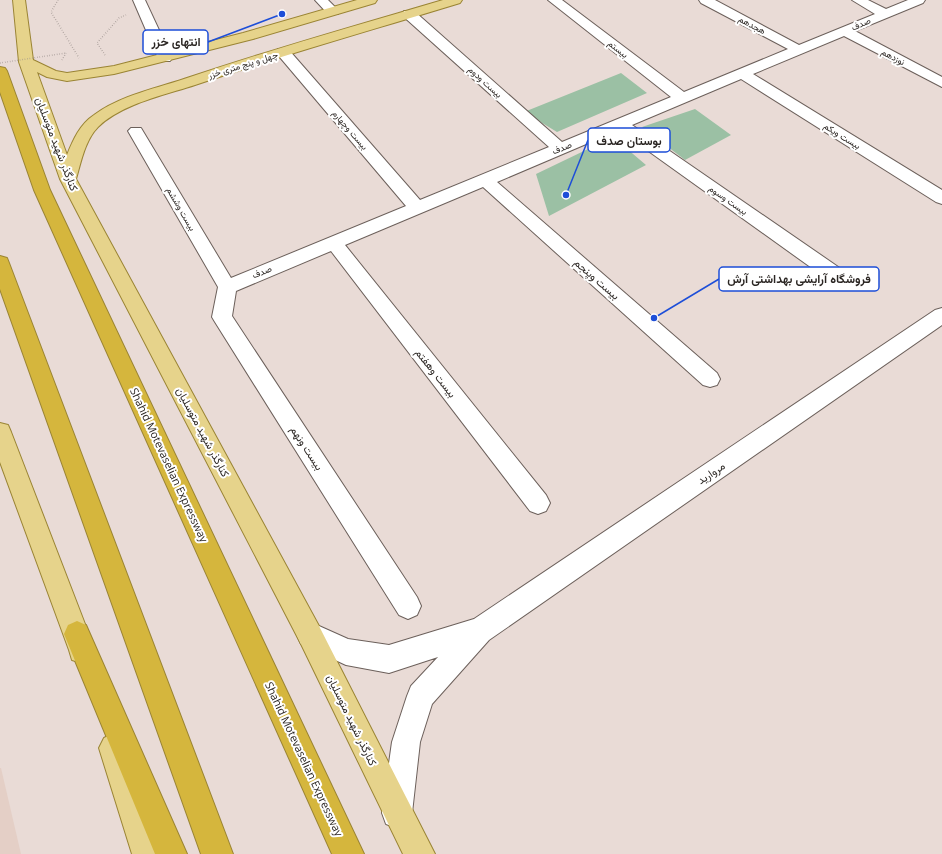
<svg xmlns="http://www.w3.org/2000/svg" width="942" height="854" font-family="'Open Sans',Vazirmatn,sans-serif">
  <rect width="100%" height="100%" fill="#e9dbd6"/>
  <path fill="#e4cfc6" d="M0 768H1L21 854H0Z"/>
  <path fill="#9bc0a4" d="M621 73 647 93 557 132 524 112Z
    M695 109 731 135 685 160 642 127Z
    M613 137 646 165 549 216 536 174Z"/>
  <g fill="none" stroke-linecap="round" stroke-linejoin="round">
    <defs>
      <path id="minor" d="M133 0H145L172 58 170 61H160L158 58Z
        M315 0H328L339 11 338 14H328Z
        M548 0H562L684 92 788 49 701 3 699 0H715L799 45 875 14 852 0H868L886 9 908 0H925L923 3 855 31 942 77V87L844 36 753 74 942 190V204L936 202 741 79 632 125 844 271 846 276 844 281 837 283 830 281 619 130 497 182 717 373 720 379 717 385 710 387 703 385 483 187 345 245 546 495 550 503 546 511 538 514 530 511 331 251 236 291 232 316 417 597 421 606 417 615 408 619 399 615 215 322 212 317 218 287 128 131 131 128H141L231 278 406 206 278 55 276 52 278 49H288L420 200 549 147 404 17 403 14 404 11H414L562 142 671 97Z
        M942 308V325L489 640 432 704 420 742 412 813 408 824 397 828 386 824 382 813 392 742 407 696 411 686 438 657 389 673 346 665 301 644 297 635 301 626 310 622 348 639 389 645 474 619 935 310Z"/>
      <path id="major" d="M13 0H25L33 60 56 71 67 73 114 66 243 33 357 0H377L375 3 253 39 114 74 67 81 47 77 37 72 67 155C73 140 80 124 94 115 121 95 158 88 190 77 273 49 358 25 443 0H462L460 3C372 30 283 55 195 85 165 95 121 104 98 127 85 140 81 162 76 179L319 626 435 854H403L301 644 60 179 19 62Z
        M0 423 8 425 11 432 95 650 92 660 82 663 72 660 69 650 0 462Z
        M114 733 124 738 129 748 164 854H132L99 748 104 738Z"/>
      <path id="highway" d="M0 67 5 68 7 71 50 190 364 854H332L34 190 0 92Z
        M0 256 7 258 9 263 233 854H201L0 289Z
        M77 621 86 625 187 854H155L64 634 68 625Z"/>
    </defs>
    <use href="#minor" stroke="#6c605b" stroke-width="2"/>
    <use href="#major" stroke="#9a8434" stroke-width="2"/>
    <use href="#highway" stroke="#9a8434" stroke-width="2"/>
    <path stroke="#968c88" stroke-width="1.5" stroke-dasharray="0.5 2" stroke-linecap="butt" d="M58 0 51 12 79 58
      M105 55 97 43 119 18 126 15
      M62 60 66 53"/>
    <use href="#minor" fill="#fff" fill-rule="evenodd"/>
    <use href="#major" fill="#e6d38b" fill-rule="evenodd"/>
    <use href="#highway" fill="#d5b63d" fill-rule="evenodd"/>
    <path stroke="#968c88" stroke-width="1.5" stroke-dasharray="0.5 2" stroke-linecap="butt" d="M0 63 66 53"/>
  </g>
  <g text-anchor="middle" stroke-width="4" stroke-linejoin="round" paint-order="stroke">
    <g font-size="9" fill="#2b2623" stroke="#fff">
      <text transform="translate(861 24) rotate(-23)" y="3">صدف</text>
      <text transform="translate(752 25) rotate(28)" y="3">هجدهم</text>
      <text transform="translate(618 49) rotate(38)" y="3">بیستم</text>
      <text transform="translate(893 57) rotate(28)" y="3">نوزدهم</text>
      <text transform="translate(243 65) rotate(-17)" y="3">چهل و پنج متری خزر</text>
      <text transform="translate(485 82) rotate(42)" y="3">بیست ودوم</text>
      <text transform="translate(350 130) rotate(49)" y="3">بیست وچهارم</text>
      <text transform="translate(842 136) rotate(32)" y="3">بیست ویکم</text>
      <text transform="translate(562 148) rotate(-22)" y="3">صدف</text>
      <text transform="translate(728 200) rotate(35)" y="3">بیست وسوم</text>
      <text transform="translate(181 209) rotate(60)" y="3">بیست وششم</text>
      <text transform="translate(262 272) rotate(-22)" y="3">صدف</text>
    </g>
    <g font-size="11" fill="#2b2623" stroke="#fff">
      <text transform="translate(57 144) rotate(69)" y="4">کنارگذر شهید متوسلیان</text>
      <text transform="translate(597 279) rotate(41)" y="4">بیست وپنجم</text>
      <text transform="translate(436 373) rotate(52)" y="4">بیست وهفتم</text>
      <text transform="translate(203 432) rotate(62)" y="4">کنارگذر شهید متوسلیان</text>
      <text transform="translate(307 448) rotate(57)" y="4">بیست ونهم</text>
      <text transform="translate(169 465) rotate(65)" y="4">Shahid Motevaselian Expressway</text>
      <text transform="translate(711 473) rotate(-34)" y="4">مروارید</text>
      <text transform="translate(352 720) rotate(64)" y="4">کنارگذر شهید متوسلیان</text>
      <text transform="translate(304 759) rotate(65)" y="4">Shahid Motevaselian Expressway</text>
    </g>
  </g>
  <path fill="none" stroke="#1d4ed8" stroke-width="1.5" d="M282 14L208 42M566 195L588 140M654 318L719 279"/>
  <g fill="#1d4ed8" stroke="#fff" stroke-width="1.5">
    <circle cx="282" cy="14" r="4"/>
    <circle cx="566" cy="195" r="4"/>
    <circle cx="654" cy="318" r="4"/>
  </g>
  <g fill="#fff" stroke="#1d4ed8" stroke-width="1.5">
    <rect x="143" y="30" width="65" height="24" rx="4"/>
    <rect x="588" y="128" width="82" height="24" rx="4"/>
    <rect x="719" y="267" width="160" height="24" rx="4"/>
  </g>
  <g font-size="12" text-anchor="middle" font-weight="bold" fill="#2b2623">
    <text x="176" y="46">انتهای خزر</text>
    <text x="629" y="145">بوستان صدف</text>
    <text x="799" y="283">فروشگاه آرایشی بهداشتی آرش</text>
  </g>
</svg>
